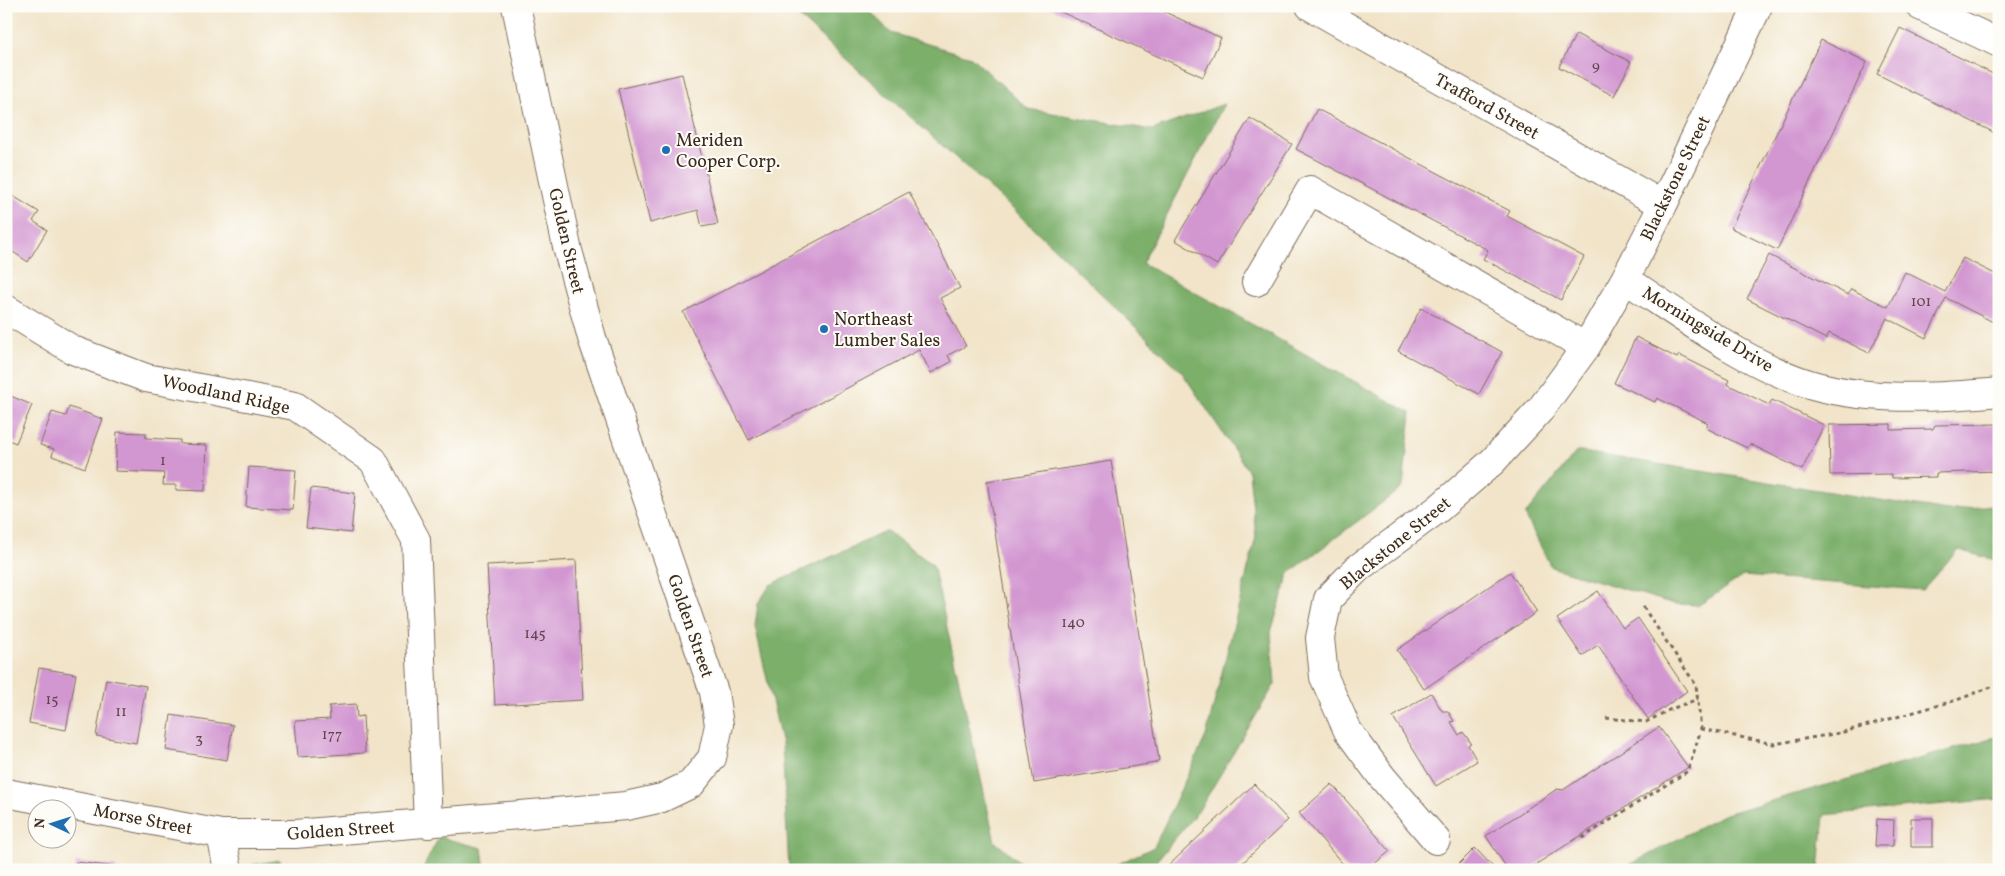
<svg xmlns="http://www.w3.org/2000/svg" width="2005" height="876" font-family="Vollkorn,serif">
  <rect width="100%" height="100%" fill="#fdfcf7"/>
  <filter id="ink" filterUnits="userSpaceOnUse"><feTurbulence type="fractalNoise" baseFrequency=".02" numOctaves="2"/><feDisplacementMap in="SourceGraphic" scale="10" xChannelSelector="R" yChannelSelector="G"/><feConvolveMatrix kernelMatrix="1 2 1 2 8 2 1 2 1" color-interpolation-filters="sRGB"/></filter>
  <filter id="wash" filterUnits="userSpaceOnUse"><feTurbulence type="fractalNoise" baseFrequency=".0096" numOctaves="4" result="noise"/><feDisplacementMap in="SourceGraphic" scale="20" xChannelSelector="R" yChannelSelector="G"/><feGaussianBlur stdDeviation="1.12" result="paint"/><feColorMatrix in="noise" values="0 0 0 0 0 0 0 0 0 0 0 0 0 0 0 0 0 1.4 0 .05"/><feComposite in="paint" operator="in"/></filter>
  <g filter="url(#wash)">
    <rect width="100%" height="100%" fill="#f1e4c9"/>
    <path fill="#7baf6b" stroke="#5b6c44" d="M787 6H865L891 33 971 57 1028 109 1152 130 1224 104 1142 263 1411 413 1403 487 1289 573 1271 632 1275 684 1199 810 1157 860 1155 870H1105L1154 847 1206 736 1256 537 1249 472 1181 371 1024 219Z
      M1577 451 1948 511 1999 504V561L1958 550 1922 590 1743 576 1699 605 1674 604 1551 567 1525 515Z
      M887 531 933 565 995 842 1030 870H789L782 744 755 627 758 604 770 585Z
      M1999 736V799L1824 815 1819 870H1620L1725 814Z
      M439 837 482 848 485 870H422Z
      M280 860 283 870H253L252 865Z"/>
    <g id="blocks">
      <path fill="#d296d1" d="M1048 6H1152L1221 38 1203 77Z
        M1900 28 1999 77V135L1877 74Z
        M1576 34 1631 62 1614 96 1559 67Z
        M1821 40 1867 62 1777 250 1731 228Z
        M682 74 718 224 702 227 698 210 650 223 618 89Z
        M1317 109 1510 211 1507 216 1584 257 1561 300 1483 259 1488 250 1296 149Z
        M1250 118 1292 144 1217 265 1175 240Z
        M909 192 960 288 940 298 966 346 948 355 951 362 931 373 919 350 749 440 683 312Z
        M8 193 39 212 33 221 47 230 28 262 13 252 9 259 6 257V196Z
        M1769 255 1848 295 1851 289 1888 307 1905 272 1945 292 1963 258 1999 276V325L1946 298 1926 338 1887 318 1869 353 1829 333 1826 339 1747 299Z
        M1421 308 1502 352 1479 394 1398 351Z
        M1636 337 1677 358 1679 355 1729 380 1727 384 1769 405 1772 400 1824 425 1802 470 1750 444 1747 448 1706 428 1708 423 1657 398 1655 402 1614 383Z
        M6 394 32 405 16 443 6 439Z
        M69 407 103 419 85 468 52 456 54 449 40 445 52 412 66 416Z
        M1891 424V430L1933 429 1935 425 1999 424V471L1936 473V477L1892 478V474L1830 475 1829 425Z
        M117 432 146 433V438L180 440V444L207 445 205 491 176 490V485H163L164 473 115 471Z
        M1111 461 1159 760 1155 763 1034 783 987 481Z
        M249 467 296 470 293 510 246 507Z
        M311 488 355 493 351 533 306 528Z
        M576 560 583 700 495 705 487 565Z
        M1510 572 1537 612 1424 689 1397 650Z
        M1598 591 1623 628 1638 618 1687 691 1648 719 1598 645 1582 656 1557 619Z
        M39 668 76 674 66 730 29 723Z
        M106 679 146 686 136 743 96 736Z
        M1431 693 1442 711H1448L1454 721 1451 722 1459 735 1463 732 1471 743 1468 745 1477 761 1436 786 1393 717Z
        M356 704 357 717 363 716 365 753 298 757 295 721 330 719 329 706Z
        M171 715 233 725 227 760 166 750Z
        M1659 727 1688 767 1684 770 1527 870H1508L1486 836 1557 789 1563 790Z
        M1254 784 1288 820 1235 870H1164Z
        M1332 784 1390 851 1367 870H1348L1299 813Z
        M1911 818H1933V847H1911Z
        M1877 819 1894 820 1893 846H1875Z
        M1475 848 1496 870H1453Z
        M76 862 116 867V870H75Z
        M17 865 38 869V870H16Z"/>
    </g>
  </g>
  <g filter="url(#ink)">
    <use href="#blocks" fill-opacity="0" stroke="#7b6b5a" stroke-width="1"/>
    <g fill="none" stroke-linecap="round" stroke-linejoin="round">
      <defs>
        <path id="minor" d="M1310 6 1663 205
          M1920 6 1999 43
          M1625 279C1679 314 1741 361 1803 382 1863 402 1936 398 1999 392
          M1256 282 1310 190 1586 347
          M6 309 73 350 146 378 295 406 373 460 416 540 428 824
          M6 793 221 834H295L626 806 662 798 691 784 712 758 719 725 714 692 592 338 567 247 516 6
          M221 834 228 870
          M1436 840 1382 777 1348 731 1324 677 1320 638 1328 599 1358 568 1438 509 1492 462 1540 410 1586 347 1625 279 1663 205 1758 6"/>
      </defs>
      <use href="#minor" stroke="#7b6b5a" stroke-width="30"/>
      <path stroke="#7b6b5a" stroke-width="3" stroke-dasharray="4 4" stroke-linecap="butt" d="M1606 718 1646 722 1671 709 1698 699
        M1701 729 1774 744 1840 733 1957 700 1999 684
        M1582 838 1688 771 1701 729 1696 685 1641 604"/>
      <use href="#minor" stroke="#fff" stroke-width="28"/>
    </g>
  </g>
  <g fill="#1f6fb2" stroke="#fdfcf7" stroke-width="2">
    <circle cx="666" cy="150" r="5"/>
    <circle cx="824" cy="329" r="5"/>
  </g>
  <g text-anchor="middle" stroke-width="4" stroke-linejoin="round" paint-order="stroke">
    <g font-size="15" fill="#61454b">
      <text x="1596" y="70">9</text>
      <text x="1921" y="306">101</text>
      <text x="163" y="465">1</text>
      <text x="1073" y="627">140</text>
      <text x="535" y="638">145</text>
      <text x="52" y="704">15</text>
      <text x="121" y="716">11</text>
      <text x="332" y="739">177</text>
      <text x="199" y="743">3</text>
    </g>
    <g font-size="18" fill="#3b2a1e" stroke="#fdfcf7">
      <text transform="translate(1487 106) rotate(29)" y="6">Trafford Street</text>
      <text transform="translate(1675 178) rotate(-64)" y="6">Blackstone Street</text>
      <text transform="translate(567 241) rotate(77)" y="6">Golden Street</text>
      <text transform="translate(1708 329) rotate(31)" y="6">Morningside Drive</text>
      <text transform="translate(226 394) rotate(12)" y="6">Woodland Ridge</text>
      <text transform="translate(1395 543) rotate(-39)" y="6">Blackstone Street</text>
      <text transform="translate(691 626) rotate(71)" y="6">Golden Street</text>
      <text transform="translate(143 819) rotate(11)" y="6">Morse Street</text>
      <text transform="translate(341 830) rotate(-4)" y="6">Golden Street</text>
    </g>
    <g font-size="18" fill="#3b2a1e" stroke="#fdfcf7" text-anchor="start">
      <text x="676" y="146">Meriden<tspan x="676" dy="21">Cooper Corp.</tspan></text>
      <text x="834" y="325">Northeast<tspan x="834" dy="21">Lumber Sales</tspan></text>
    </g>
  </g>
  <rect width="2005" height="876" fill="none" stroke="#fdfcf7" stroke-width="25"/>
  <g transform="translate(52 824) rotate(274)"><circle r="24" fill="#fdfcf7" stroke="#afa8a0"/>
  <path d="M0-4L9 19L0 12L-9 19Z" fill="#1f6fb2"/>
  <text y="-8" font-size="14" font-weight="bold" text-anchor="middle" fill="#3b2a1e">N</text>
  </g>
</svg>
